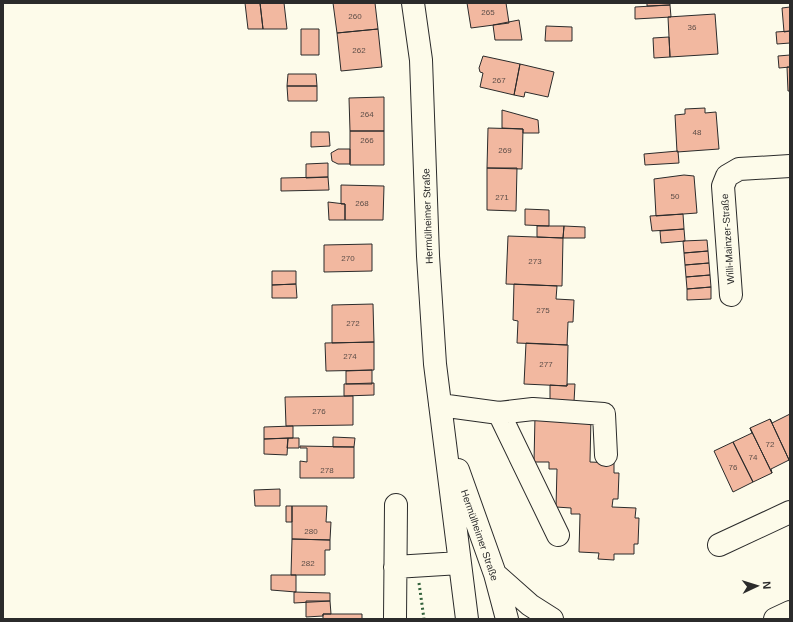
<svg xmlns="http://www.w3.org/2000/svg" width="793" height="622" font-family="Arial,sans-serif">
  <rect width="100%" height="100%" fill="#fdfbea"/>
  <path fill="#f2b8a0" stroke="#2b2b2b" d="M245 3H260L263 29H248Z
    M260 3H284L287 29H263Z
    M333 3H375L378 29 337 33Z
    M467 3H506L509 23 471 28Z
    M647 3H670V5L647 6Z
    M670 5 671 17 635 19V7Z
    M790 7V31L784 32 782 8Z
    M715 14 718 54 670 57 668 17Z
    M519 20 522 40H495L493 25Z
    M546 26 572 27V41H545Z
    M301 29H319V55H301Z
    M378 29 382 67 341 71 337 33Z
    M790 31V43L777 44 776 32Z
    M669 37 670 57 654 58 653 38Z
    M790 55V67L779 68 778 56Z
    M483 56 520 64 514 95 480 87 483 73 480 72 479 68Z
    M520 64 554 72 548 97 525 92 524 97 514 95Z
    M787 67H790V91H788Z
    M288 74H316L317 86H287Z
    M287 86H317V101H288Z
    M384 97V131H350L349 98Z
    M705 108V113L716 112 719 149 677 152 675 115 685 114V109Z
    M502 110 538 120 539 133H523V129L502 128Z
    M488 128 523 129 522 169 487 168Z
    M350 131H384V165H350Z
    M311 132H329L330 146 311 147Z
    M338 149H350V164H338L332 161 331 153Z
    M678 151 679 163 645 165 644 154Z
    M328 163V177L306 178V164Z
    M487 168H517L516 211 487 210Z
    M684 175 694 176 697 213 656 216 654 179Z
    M328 177 329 190 281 191V178Z
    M341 185 384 186 383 220H345V204H341Z
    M328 202 345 204V220H329Z
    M525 209 549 210V226L525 225Z
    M683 214 684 229 652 231 650 216Z
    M537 226H564L563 238 537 237Z
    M564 226 585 227V238H563Z
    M684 229 685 241 661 243 660 231Z
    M508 236 563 238 562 286 506 284Z
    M707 240 708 251 684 253 683 241Z
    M372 244V271L324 272V245Z
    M708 251 709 263 685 265 684 253Z
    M709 263 710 275 686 277 685 265Z
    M272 271H296V284L272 285Z
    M710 275 711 287 687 289 686 277Z
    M296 284 297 298H272V285Z
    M514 284 557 286 556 299 574 300 573 322H568L567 345 517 343 518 321 513 320Z
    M711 287V299L687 300V289Z
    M373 304 374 342 332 343V305Z
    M374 342V370L326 371 325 343Z
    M526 343 568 345 567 386 524 384Z
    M372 370V384H346V371Z
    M374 383V395L344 396V384Z
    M567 384H575L574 402H550V385L567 386Z
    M353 396V425L286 426 285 397Z
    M790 414V462L770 419 772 423Z
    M535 416 591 417 590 462 614 463V473H619L618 499H613L612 507 636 508 635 518H639L638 544H634V554H614V560L598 559 599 553 579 552 580 514H571V508L556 507 557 469H549V462H534Z
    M770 419 790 462 789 460 771 469 772 473 750 428Z
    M293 426V438L264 439V427Z
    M750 428 772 473 753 482 733 442 752 433Z
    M333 437 355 438 354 447H333Z
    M288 438H299V448H287Z
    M288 438 287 455 264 454V439Z
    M733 442 753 482 733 492 714 451Z
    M300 446 354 447V478H300V461L307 462V448H300Z
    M280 489V506H255L254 490Z
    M286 506H292V522H286Z
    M292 506H327L326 522H331L330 540 292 539Z
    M292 539 330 540V550H325V575H291Z
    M271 575H296V592L271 590Z
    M294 592 330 593V601L294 603Z
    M306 601H330L331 614H323V616L306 617Z
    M323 614H362V619H323Z"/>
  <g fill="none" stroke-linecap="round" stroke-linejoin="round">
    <defs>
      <path id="minor" d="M413 3 421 60 428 256 435 364 467 619
        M731 295 723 186 727 176 739 169 790 166
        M440 405 499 413 558 535
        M499 413 533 409 604 414 606 455
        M458 470 495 574 507 619
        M719 545 790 512
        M395 567 460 563
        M495 574 530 605 552 619
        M395 619 396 505"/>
      <path id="major" d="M775 619 790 612"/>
    </defs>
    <use href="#minor" stroke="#2b2b2b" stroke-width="24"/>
    <use href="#major" stroke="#2b2b2b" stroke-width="24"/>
    <use href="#minor" stroke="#fdfbea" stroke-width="22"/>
    <use href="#major" stroke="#fdfbea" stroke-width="22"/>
    <path stroke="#34623c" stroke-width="3" stroke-dasharray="2 3" stroke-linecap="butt" d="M419 583 424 619"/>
  </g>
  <g text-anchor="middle" stroke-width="3" stroke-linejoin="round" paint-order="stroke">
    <g font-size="8" fill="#5d4e48">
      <text x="488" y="15">265</text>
      <text x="355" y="19">260</text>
      <text x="692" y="30">36</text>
      <text x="359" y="53">262</text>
      <text x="499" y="83">267</text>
      <text x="367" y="117">264</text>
      <text x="697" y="135">48</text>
      <text x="367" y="143">266</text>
      <text x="505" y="153">269</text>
      <text x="675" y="199">50</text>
      <text x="502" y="200">271</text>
      <text x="362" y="206">268</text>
      <text x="348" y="261">270</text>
      <text x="535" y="264">273</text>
      <text x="543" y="313">275</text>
      <text x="353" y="326">272</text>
      <text x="350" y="359">274</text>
      <text x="546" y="367">277</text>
      <text x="319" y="414">276</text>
      <text x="770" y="447">72</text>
      <text x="753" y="460">74</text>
      <text x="733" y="470">76</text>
      <text x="327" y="473">278</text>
      <text x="311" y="534">280</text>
      <text x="308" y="566">282</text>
    </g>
    <g font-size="10" fill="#2b2b2b" stroke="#fdfbea">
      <text transform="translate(427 216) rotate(-92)" y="4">Hermülheimer Straße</text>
      <text transform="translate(727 239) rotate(-94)" y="4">Willi-Mainzer-Straße</text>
      <text transform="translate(480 535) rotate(71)" y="4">Hermülheimer Straße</text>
    </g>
  </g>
  <rect width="793" height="622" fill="none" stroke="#2b2b2b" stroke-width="8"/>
  <g transform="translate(757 586) rotate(86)" stroke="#fdfbea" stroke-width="3" paint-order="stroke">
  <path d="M0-3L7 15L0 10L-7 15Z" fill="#2b2b2b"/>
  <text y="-6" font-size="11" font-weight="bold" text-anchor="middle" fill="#2b2b2b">N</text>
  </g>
</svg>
